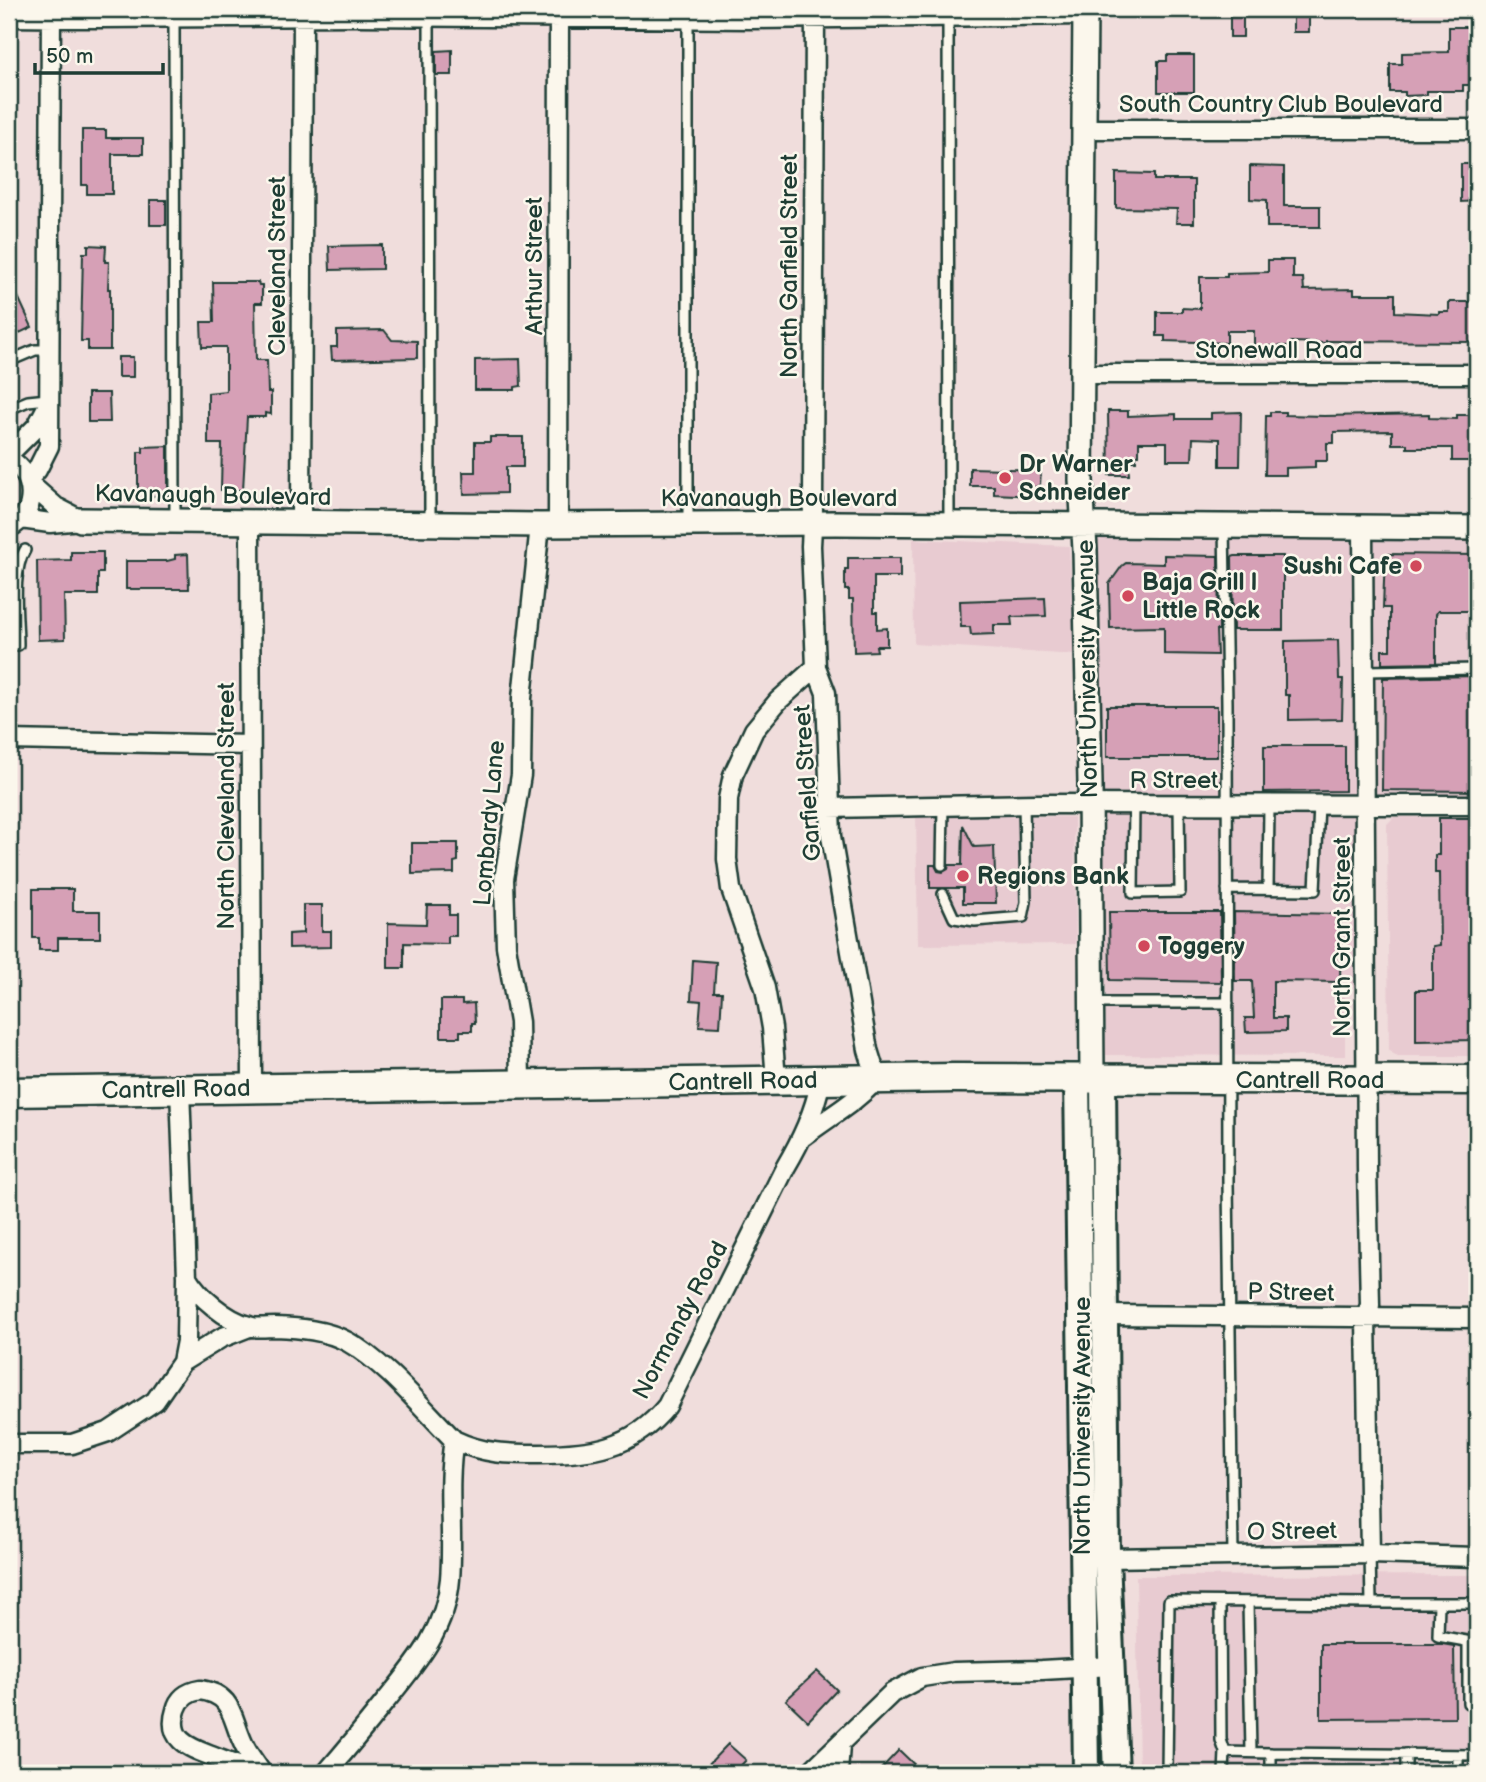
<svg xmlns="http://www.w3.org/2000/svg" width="1486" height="1782" font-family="'Balsamiq Sans',sans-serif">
  <rect width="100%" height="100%" fill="#f0dddc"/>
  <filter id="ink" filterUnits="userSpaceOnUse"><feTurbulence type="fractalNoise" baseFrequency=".0143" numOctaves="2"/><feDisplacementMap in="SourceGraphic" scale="14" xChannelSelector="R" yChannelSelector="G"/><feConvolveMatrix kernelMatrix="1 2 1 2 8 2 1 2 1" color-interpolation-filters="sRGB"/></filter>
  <g filter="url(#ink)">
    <path fill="#e8cbd1" d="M1084 526 1477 529V805L1366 806 1367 987H1345V1056L1106 1055V984H1091Z
      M913 539 1069 546 1075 655 914 644Z
      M916 815 1074 817 1076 944 918 945Z
      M1394 817 1477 818V1056H1397L1389 1051 1387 824Z
      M1477 1575V1759L1396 1760V1773H1139L1136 1576Z"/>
    <path fill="#d6a0b6" stroke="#1f3d34" stroke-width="2" d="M1293 9H1309V32H1293Z
      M1243 12V37H1230V13Z
      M1449 27H1474V85H1463V91H1427V95L1405 96V92H1390V64H1402V53L1449 52Z
      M452 50V75H436V51Z
      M1167 55H1194V92H1158V61H1167Z
      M82 130H106V138H143V154H112V194H87V185H82Z
      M1461 164H1477V201L1461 202Z
      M1250 166 1284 167V206H1320V227H1267V200L1250 199Z
      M1116 173 1154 174V180H1194V223H1176L1177 209 1116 208Z
      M150 200H166V225H150Z
      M88 245 106 246 105 262H109L108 289H110V350H88V341H81L83 253H88Z
      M382 245V269L330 270 329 246Z
      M1268 260H1293V278H1303L1304 290 1354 289V294H1395V312L1439 314V312H1449V302H1476L1475 342 1326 341V343L1291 342V346H1254V331H1227V343L1165 341V336H1157V312H1182V308L1200 309V277H1227V273L1268 272Z
      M9 277 32 327 9 338Z
      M213 282H258L259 285H262V303H255L256 360H267L268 392H271V414L265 413V417H247L243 490H221L222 444H208V393L226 391V347H202L201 322H214Z
      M384 330 392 340 417 341V358L332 360 331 347H337V331Z
      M118 357H133V377H118Z
      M520 359 521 386 515 387V390H475V360Z
      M88 393H109L110 422H88Z
      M1108 411H1128V416L1176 414V419H1211V413L1241 412 1240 466H1220V439L1193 438 1192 460H1167V442H1139V455H1136V461H1128L1129 475H1109Z
      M1270 412H1285V415L1324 416 1429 414V418L1457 419V415H1477V461H1452V448H1407V444H1392V431L1334 432V443H1327V461H1315V467L1286 468V475H1265L1266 416H1270Z
      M490 437H523V467H506V493L464 494 463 472H475V442H490Z
      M168 446V496H151V490H138V452H143V447Z
      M970 468 1041 470 1040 486 1035 487V496L994 494V486H970Z
      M71 552H103V573H98V595H64L65 639 38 640 37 561 71 560Z
      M188 554 189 589H126V561H167L175 559V555Z
      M1385 554 1477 555V611H1438L1436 614V663L1382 664V650H1390V608H1383Z
      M1164 555 1218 556 1219 630H1216L1217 655 1164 654V627L1110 628 1109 584 1122 566 1126 563 1164 564Z
      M1235 556H1283V630H1233L1232 557Z
      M848 558H900V577H874V612H877V629L887 628V646H876L877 651 854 652 853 599H849V590H845V569H848Z
      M1045 598 1046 616 1011 617 1012 625H994V634L971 635 970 627H961L960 601Z
      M1338 640 1339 679H1343L1342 719 1289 720V695H1285V641Z
      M1477 676V791L1382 790 1383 678Z
      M1107 706H1217V757H1107Z
      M1264 746H1345V791L1264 792Z
      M1439 818H1477V1040L1416 1041V990H1433V946L1440 945 1439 873H1435V855H1439Z
      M963 825 974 847 994 846 996 903H963V888H930V865H935L938 871 943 872 948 869 949 865H962Z
      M412 843H458V861L454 862V873L412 874Z
      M33 889H73V911H100V938H58V950H39V938H33Z
      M303 905H322V931H331V947L289 948V934L303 933Z
      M427 905H449V915H456V936H448V944L404 943V968H388V923L426 924Z
      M1109 912H1220L1221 982 1110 980Z
      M1234 912 1341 914 1340 982 1273 981V1018H1286V1031L1246 1032 1245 1018H1254L1252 981H1235Z
      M693 960 716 962 714 992H722L720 1027 699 1026 701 1001 691 1000Z
      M441 1000H462V1004L474 1003 475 1023H472V1031H460V1037H441Z
      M1321 1644H1442L1454 1646 1455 1718 1321 1719Z
      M817 1671 837 1690 808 1721 786 1700Z
      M728 1744 746 1760 734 1773H700Z
      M899 1750 923 1773H877Z"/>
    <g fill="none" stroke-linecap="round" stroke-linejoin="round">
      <defs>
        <path id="service" d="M429 14 430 522
          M174 16 175 520
          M948 16 949 524
          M9 361 35 350H48
          M9 409 28 401 48 399
          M688 523V9
          M1224 526 1227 703 1228 1182 1233 1556
          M9 646 18 645C18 619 11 571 25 550
          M1365 671 1477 669
          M1134 805 1133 893 1180 892 1179 805
          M942 865 943 806
          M1227 889 1315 890 1319 805
          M1268 889 1269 805
          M943 894 954 918 975 921 1023 917 1026 902 1024 804
          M1093 1003H1228
          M1370 1554 1371 1603H1477
          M1220 1602 1221 1740 1225 1752 1224 1773
          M1248 1602 1251 1752
          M1439 1603 1438 1636 1477 1643
          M1468 1642V1703H1477
          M1225 1752 1271 1753
          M1458 1755V1773
          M1167 1773 1169 1601 1371 1603
          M1271 1773V1753L1477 1755
          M1406 1773V1754"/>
        <path id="minor" d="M9 17 102 18 355 16 751 19 1085 15
          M1085 129H1477
          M1080 374H1477
          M9 454 37 426 48 405
          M9 459C37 475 39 513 9 528
          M28 480 37 470 49 446 51 9
          M30 484 56 507 81 520
          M21 519 50 523 81 520
          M250 522 252 1089
          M301 523 303 9
          M558 524 559 9
          M1363 528 1367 1168 1370 1305 1366 1318 1370 1554
          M9 740 250 745
          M828 808 1036 804 1477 805
          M776 1080 772 1028 765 988 731 889 727 859 728 799 733 775 754 730 778 701 816 667
          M520 1084 519 1022 506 946 504 879 521 775 522 698 540 525
          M804 1136C830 1116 855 1103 877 1079L868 1050 831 836 826 693 816 667 811 546 813 509 815 9
          M187 1277C198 1296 226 1320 249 1326 256 1329 267 1327 275 1327 300 1328 326 1330 348 1342 387 1364 422 1408 454 1440 483 1454 508 1454 539 1454 592 1454 632 1449 667 1406L785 1168C802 1139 814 1113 821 1080
          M1105 1315 1477 1318
          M182 1362 221 1338 249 1327
          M9 1444H72L108 1432 155 1401 182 1362 186 1341 187 1277 180 1089
          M1107 1558 1370 1554 1477 1557
          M200 1690C233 1694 231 1717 243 1743 247 1753 255 1762 261 1772 244 1769 230 1763 214 1757 191 1748 166 1741 176 1710 179 1698 188 1692 200 1690Z
          M326 1773C346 1750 365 1727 384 1703 415 1665 446 1630 450 1579 454 1531 446 1487 454 1440
          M809 1773 892 1693 922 1677 954 1672 1042 1670 1112 1666
          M838 1773 840 1745"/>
        <path id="tertiary" d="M1085 9 1081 480 1085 550 1090 783 1092 1078
          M81 520 540 525 836 523 1477 528"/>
        <path id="secondary" d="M1077 1078 1086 1773
          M1103 1078 1107 1558 1116 1773"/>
        <path id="primary" d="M9 1092 954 1078 1477 1080"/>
      </defs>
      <use href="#service" stroke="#1f3d34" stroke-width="14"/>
      <use href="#minor" stroke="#1f3d34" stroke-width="23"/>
      <use href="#tertiary" stroke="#1f3d34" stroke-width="28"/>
      <use href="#secondary" stroke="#1f3d34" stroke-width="30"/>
      <use href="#primary" stroke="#1f3d34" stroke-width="33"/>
      <use href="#service" stroke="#fbf7ec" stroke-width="9"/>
      <use href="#minor" stroke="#fbf7ec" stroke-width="18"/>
      <use href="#tertiary" stroke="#fbf7ec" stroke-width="23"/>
      <use href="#secondary" stroke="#fbf7ec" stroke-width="24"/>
      <use href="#primary" stroke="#fbf7ec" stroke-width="28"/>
    </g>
  </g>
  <g fill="#d1495b" stroke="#fbf7ec" stroke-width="2.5">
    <circle cx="1005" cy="478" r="7"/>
    <circle cx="1416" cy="566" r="7"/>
    <circle cx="1128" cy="596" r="7"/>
    <circle cx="963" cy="876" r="7"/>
    <circle cx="1144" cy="946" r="7"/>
  </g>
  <g text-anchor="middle" stroke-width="5" stroke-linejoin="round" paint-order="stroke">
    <g font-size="24" fill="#1f3d34" stroke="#fbf7ec">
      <text x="1281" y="112">South Country Club Boulevard</text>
      <text transform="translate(277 266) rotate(-90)" y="8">Cleveland Street</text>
      <text transform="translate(534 266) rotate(-90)" y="8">Arthur Street</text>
      <text transform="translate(789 266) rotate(-90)" y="8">North Garfield Street</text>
      <text x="1279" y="358">Stonewall Road</text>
      <text transform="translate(213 495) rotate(1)" y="8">Kavanaugh Boulevard</text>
      <text x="779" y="506">Kavanaugh Boulevard</text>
      <text transform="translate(1087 669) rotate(-91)" y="8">North University Avenue</text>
      <text x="1174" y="788">R Street</text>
      <text transform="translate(807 783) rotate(-94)" y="8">Garfield Street</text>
      <text transform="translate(226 806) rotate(-90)" y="8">North Cleveland Street</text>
      <text transform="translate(489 823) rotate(-85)" y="8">Lombardy Lane</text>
      <text transform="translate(1342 937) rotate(-90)" y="8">North Grant Street</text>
      <text x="1310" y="1088">Cantrell Road</text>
      <text transform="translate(743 1081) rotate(-1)" y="8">Cantrell Road</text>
      <text transform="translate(176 1089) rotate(-1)" y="8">Cantrell Road</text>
      <text transform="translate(1291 1292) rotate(1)" y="8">P Street</text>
      <text transform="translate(680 1320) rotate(-62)" y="8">Normandy Road</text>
      <text transform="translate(1082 1426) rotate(-90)" y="8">North University Avenue</text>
      <text transform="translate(1292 1531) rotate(-1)" y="8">O Street</text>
    </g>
    <g font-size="24" font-weight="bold" fill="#1f3d34" stroke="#fbf7ec" text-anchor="start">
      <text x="1019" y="472">Dr Warner<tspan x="1019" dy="28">Schneider</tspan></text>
      <text x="1402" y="574" text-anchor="end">Sushi Cafe</text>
      <text x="1142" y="590">Baja Grill |<tspan x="1142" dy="28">Little Rock</tspan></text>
      <text x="977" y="884">Regions Bank</text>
      <text x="1158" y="954">Toggery</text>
    </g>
  </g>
  <rect width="1486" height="1782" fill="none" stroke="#fbf7ec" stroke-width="35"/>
  <rect x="18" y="18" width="1451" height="1747" fill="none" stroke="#1f3d34" stroke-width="2.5" filter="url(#ink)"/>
  <path d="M35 63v10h128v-10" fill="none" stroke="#1f3d34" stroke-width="3.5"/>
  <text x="46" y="63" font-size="21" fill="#1f3d34" stroke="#fbf7ec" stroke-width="5" paint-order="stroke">50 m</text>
</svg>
